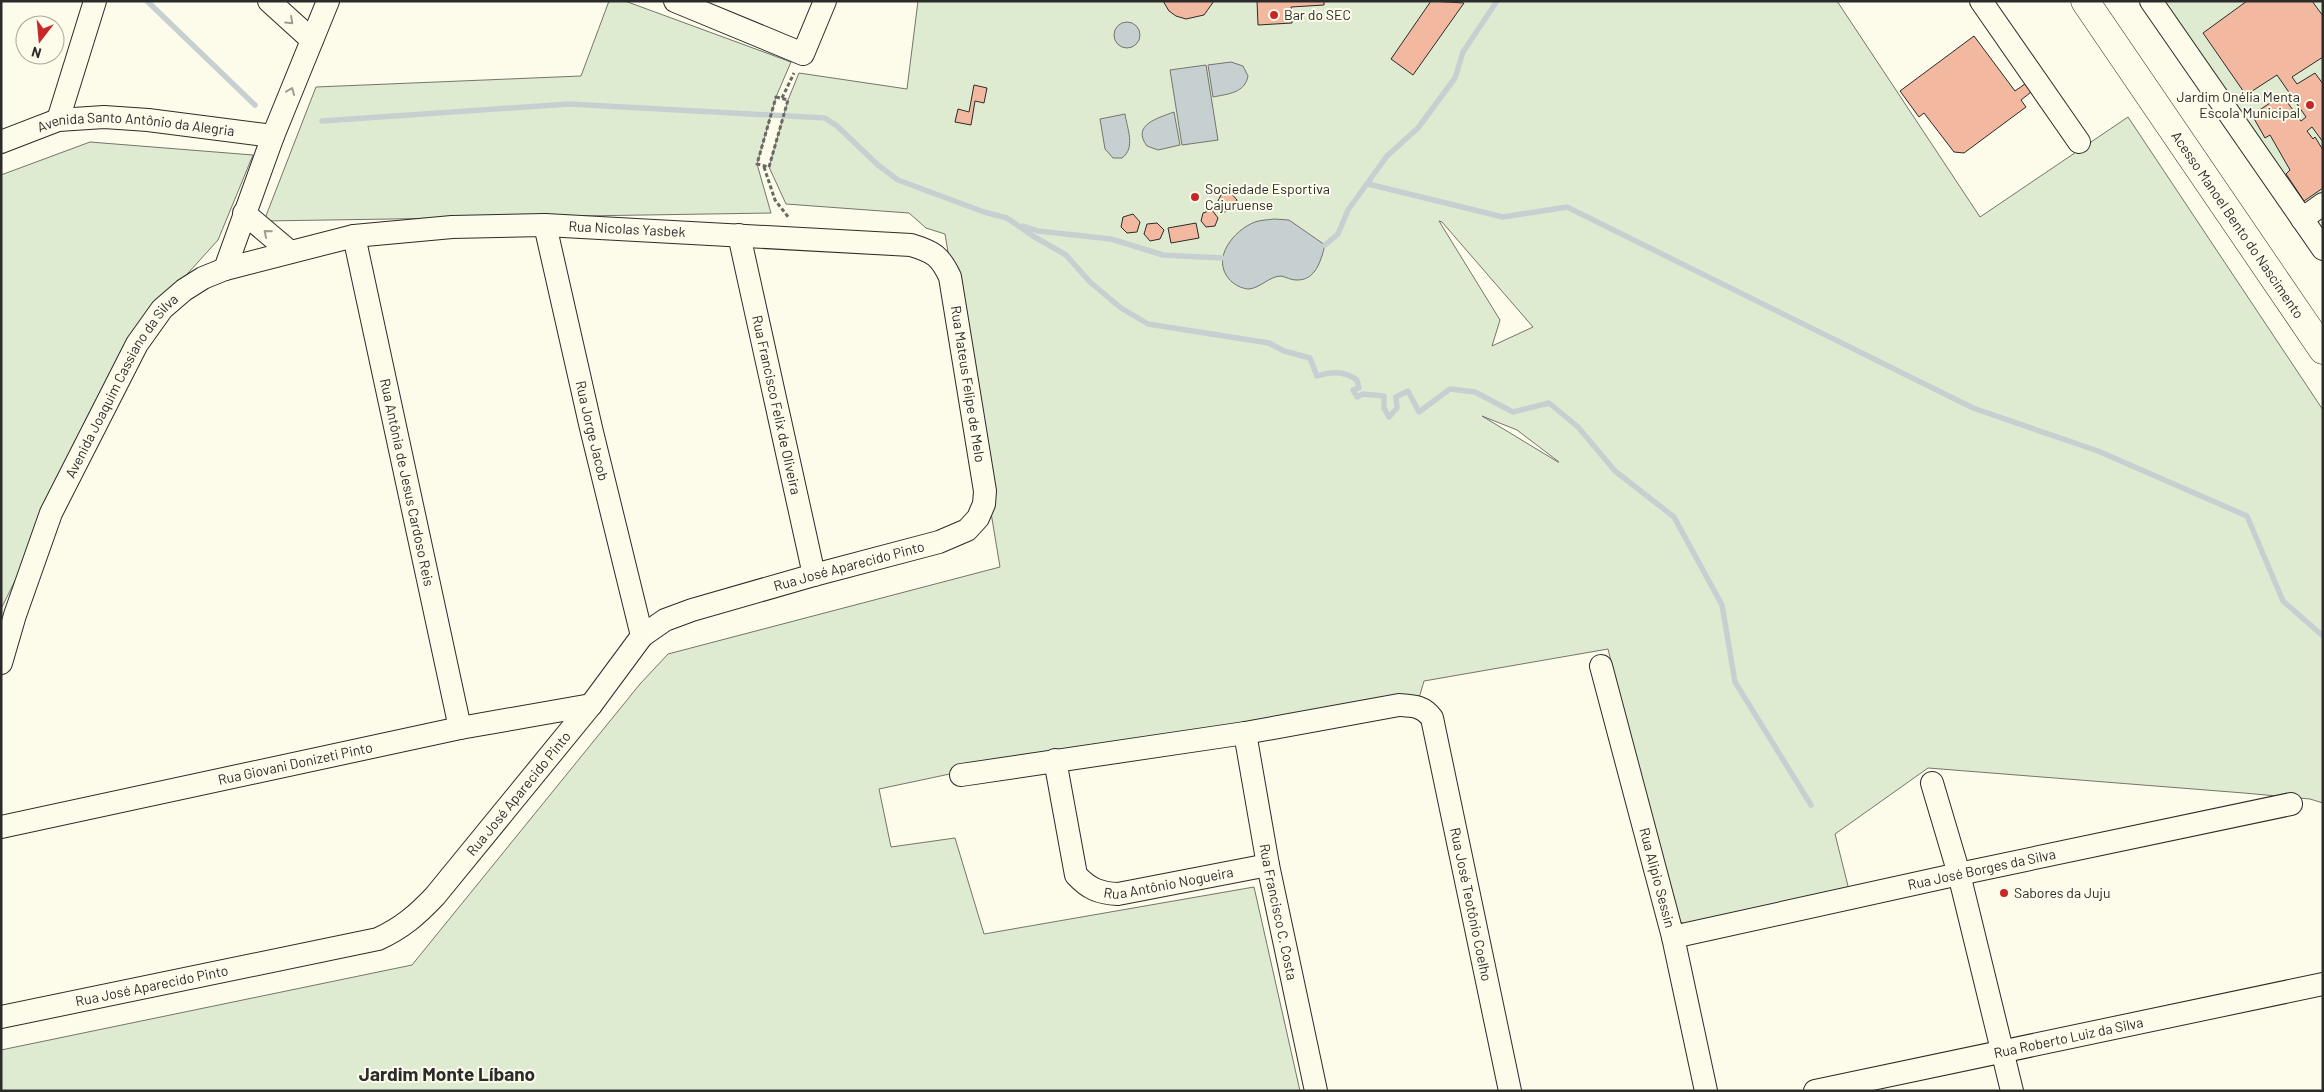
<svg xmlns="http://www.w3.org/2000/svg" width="2324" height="1092" font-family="Barlow,sans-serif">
  <rect width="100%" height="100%" fill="#fdfbea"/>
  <path fill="#deebd1" stroke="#74746e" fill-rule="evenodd" d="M609 1H625L791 62 776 97 757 164 771 213 264 221 316 87 581 76Z
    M918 1H1837L1980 217 2128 117 2323 410V803L2310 799 2244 793 1928 768 1835 834 1849 890 1695 927 1674 920 1608 649 1424 681 1419 698 1044 754 879 789 891 847 955 838 984 934 1254 887 1300 1091H1V1050L412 965 640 684 668 654 1000 567 945 234 926 228 909 213 786 204 769 167 788 100 799 73 907 89ZM1439 221 1442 222 1533 327 1492 346 1500 320ZM1482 416 1517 430 1559 462H1558Z
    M2159 1H2323V197L2305 208Z
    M90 142 253 155 218 240 141 325 1 609V175Z"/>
  <path fill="#c7d0d0" stroke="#74746e" d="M1114 35a13 13 0 1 1 26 0a13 13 0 1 1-26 0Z
    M1231 62 1243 66 1248 76C1245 93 1228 94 1213 97L1208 65Z
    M1206 65 1218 140 1182 145 1170 70Z
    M1174 112 1180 145 1158 150 1147 146C1131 125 1158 118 1174 112Z
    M1125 114C1127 128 1136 148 1122 158H1113L1105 149 1100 119Z
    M1274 219 1289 220 1325 245C1321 260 1316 281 1296 280 1291 280 1286 277 1281 276 1270 276 1260 288 1249 289 1242 289 1233 284 1229 279 1211 258 1234 230 1255 222 1260 220 1268 220 1274 219Z"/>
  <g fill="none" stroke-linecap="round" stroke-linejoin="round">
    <path stroke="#c7d0d0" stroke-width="5.5" d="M147 1 255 105
      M322 121 569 104 825 118 837 126 878 165 898 180 984 212 1007 218 1033 236 1066 255 1090 282 1121 308 1148 324 1269 343 1284 351 1310 358 1317 376C1332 371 1344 371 1357 380L1359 388 1353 390 1357 397 1363 394 1384 396V408L1389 417 1397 408 1396 397 1408 391 1419 412 1450 389 1475 392 1513 412 1549 403 1578 427 1615 471 1674 517 1722 605 1735 682 1811 805
      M1368 184 1503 217 1567 207 1973 408 2098 451 2247 516 2283 601 2323 636
      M1023 226 1038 231 1111 239 1163 255 1222 258
      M1325 245 1338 234 1348 210 1387 156 1418 128 1455 78 1463 52 1497 1"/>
  </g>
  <path fill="#f2b8a0" stroke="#2b2b2b" d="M1163 1H1214L1204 15 1186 19 1176 16 1169 11Z
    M1257 1H1324V5L1291 7 1292 23 1258 25Z
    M1431 1 1464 3 1413 75 1391 59Z
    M2247 1H2312L2323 16V57L2292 77 2297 84 2315 73 2323 84V142L2312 127 2307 131 2313 139 2315 137 2323 150V188L2304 201 2286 174 2290 170 2270 135 2265 138 2252 115 2282 95 2301 121 2306 117 2277 75 2246 95 2203 33Z
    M1974 36 2015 91 2029 81 2035 89 2021 100 2026 107 1964 153 1954 152 1924 113 1919 117 1900 91Z
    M974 85 987 88 984 103 975 101 971 125 955 122 958 109 969 112Z
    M1230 192 1237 200 1233 210 1224 212 1217 203 1221 195Z
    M1212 210 1218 218 1215 226 1206 227 1201 221 1203 213Z
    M1133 214 1140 222 1137 232 1127 233 1121 227 1123 217Z
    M1157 223 1164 230 1160 239 1150 241 1144 234 1147 224Z
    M1196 223 1199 238 1171 243 1168 228Z"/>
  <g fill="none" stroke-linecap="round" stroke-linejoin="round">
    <defs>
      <g id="minor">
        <path d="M269 1 312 40"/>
        <path d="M675 1 803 54 825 1"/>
        <path d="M1981 1 2079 142"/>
        <path d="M2151 1 2323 249"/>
        <path d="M58 120 95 1"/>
        <path id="s1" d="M1 142 58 120 104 117 148 120 273 136"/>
        <path d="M244 213 290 252"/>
        <path d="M2302 219 2323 204"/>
        <path id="s2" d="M545 225 591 428 642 636"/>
        <path id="s3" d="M739 235 814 575"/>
        <path id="s4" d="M354 236 460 728"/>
        <path id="s5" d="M1 663 15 615 51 513 137 344 162 309 184 290 203 278 225 269 273 136 328 1"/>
        <path id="s6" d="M1601 666 1673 937 1706 1091"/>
        <path id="s7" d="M1245 733 1268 865 1316 1091"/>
        <path id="s8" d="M1055 760 1076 875C1089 889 1099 893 1118 894L1268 865"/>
        <path id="s9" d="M961 775 1245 733 1399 705C1414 706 1423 706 1432 718L1510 1091"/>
        <path d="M1932 783 1959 874 2012 1091"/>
        <path id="s10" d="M1 827 460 728 591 705"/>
        <path id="s11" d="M1673 937 1959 874 2291 804"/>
        <path id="s12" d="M1 1017 378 939C402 928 417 915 435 896L591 705 642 636 665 620 692 610 814 575 939 542 967 530 978 518 984 504 985 491 950 277C940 256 934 252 911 245L545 225 452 227 354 236 225 269"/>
        <path id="s13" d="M1815 1091 2323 984"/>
      </g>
      <g id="major">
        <path id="s14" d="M2085 1 2323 350"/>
      </g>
    </defs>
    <use href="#minor" stroke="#2b2b2b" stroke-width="24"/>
    <use href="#major" stroke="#2b2b2b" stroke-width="29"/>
    <path stroke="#6a6964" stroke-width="3" stroke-dasharray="4 2.5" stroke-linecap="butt" d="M776 97 788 100 769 167 757 164Z
      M782 98 794 73
      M764 167 775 200 789 218"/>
    <use href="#minor" stroke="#fdfbea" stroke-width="22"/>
    <use href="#major" stroke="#fdfbea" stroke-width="28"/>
  </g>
  <defs><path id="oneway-chevron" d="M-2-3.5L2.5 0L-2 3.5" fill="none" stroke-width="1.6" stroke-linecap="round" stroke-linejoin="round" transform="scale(1.25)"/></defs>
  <g stroke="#9e9d94">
    <use href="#oneway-chevron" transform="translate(290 21) rotate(43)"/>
    <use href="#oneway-chevron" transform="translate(291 91) rotate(-68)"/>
    <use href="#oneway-chevron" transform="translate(267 233) rotate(-140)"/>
  </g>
  <g fill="#c62828" stroke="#fdfbea" stroke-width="2">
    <circle cx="1274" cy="15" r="5"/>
    <circle cx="2310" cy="105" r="5"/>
    <circle cx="1195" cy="197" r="5"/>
    <circle cx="2004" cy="893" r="5"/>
  </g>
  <g text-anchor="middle" stroke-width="4" stroke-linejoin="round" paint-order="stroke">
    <g font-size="14" fill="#2b2b2b" stroke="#fdfbea" text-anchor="start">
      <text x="1284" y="20">Bar do SEC</text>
      <text x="2300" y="102" text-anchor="end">Jardim Onélia Menta<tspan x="2300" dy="16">Escola Municipal</tspan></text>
      <text x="1205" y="194">Sociedade Esportiva<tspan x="1205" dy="16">Cajuruense</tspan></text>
      <text x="2014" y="898">Sabores da Juju</text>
    </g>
    <g font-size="14" fill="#2b2b2b" stroke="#fdfbea">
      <text dy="5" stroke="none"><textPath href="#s1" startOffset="139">Avenida Santo Antônio da Alegria</textPath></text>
      <text dy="5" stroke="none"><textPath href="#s14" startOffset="271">Acesso Manoel Bento do Nascimento</textPath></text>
      <text transform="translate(627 229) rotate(3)" y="5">Rua Nicolas Yasbek</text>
      <text transform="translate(968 384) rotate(81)" y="5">Rua Mateus Felipe de Melo</text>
      <text dy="5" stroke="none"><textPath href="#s5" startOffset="304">Avenida Joaquim Cassiano da Silva</textPath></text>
      <text dy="5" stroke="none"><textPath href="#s3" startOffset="174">Rua Francisco Felix de Oliveira</textPath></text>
      <text dy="5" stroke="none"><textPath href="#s2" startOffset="211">Rua Jorge Jacob</textPath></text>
      <text dy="5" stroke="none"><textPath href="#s4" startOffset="252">Rua Antônia de Jesus Cardoso Reis</textPath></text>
      <text dy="5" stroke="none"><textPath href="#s12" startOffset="1009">Rua José Aparecido Pinto</textPath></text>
      <text dy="5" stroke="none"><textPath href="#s10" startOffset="301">Rua Giovani Donizeti Pinto</textPath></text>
      <text dy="5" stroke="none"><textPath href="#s12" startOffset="589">Rua José Aparecido Pinto</textPath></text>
      <text dy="5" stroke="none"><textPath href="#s11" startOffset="316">Rua José Borges da Silva</textPath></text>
      <text dy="5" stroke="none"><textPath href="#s6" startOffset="219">Rua Alipio Sessin</textPath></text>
      <text dy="5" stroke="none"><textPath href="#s8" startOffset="216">Rua Antônio Nogueira</textPath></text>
      <text dy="5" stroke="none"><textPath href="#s9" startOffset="671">Rua José Teotônio Coelho</textPath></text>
      <text dy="5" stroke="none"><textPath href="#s7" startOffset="182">Rua Francisco C. Costa</textPath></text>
      <text dy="5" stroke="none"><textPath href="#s12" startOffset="154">Rua José Aparecido Pinto</textPath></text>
      <text dy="5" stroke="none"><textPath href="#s13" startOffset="259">Rua Roberto Luiz da Silva</textPath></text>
    </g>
    <g font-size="19" font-weight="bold" fill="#2b2b2b" stroke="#fdfbea">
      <text x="447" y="1081">Jardim Monte Líbano</text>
    </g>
  </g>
  <rect width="2324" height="1092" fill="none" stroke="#2b2b2b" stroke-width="5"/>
  <g transform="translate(40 40) rotate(196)"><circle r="24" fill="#fdfbea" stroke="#a9a89e"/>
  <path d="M0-4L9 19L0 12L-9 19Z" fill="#c62828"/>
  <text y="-8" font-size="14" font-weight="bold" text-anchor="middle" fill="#2b2b2b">N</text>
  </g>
</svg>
